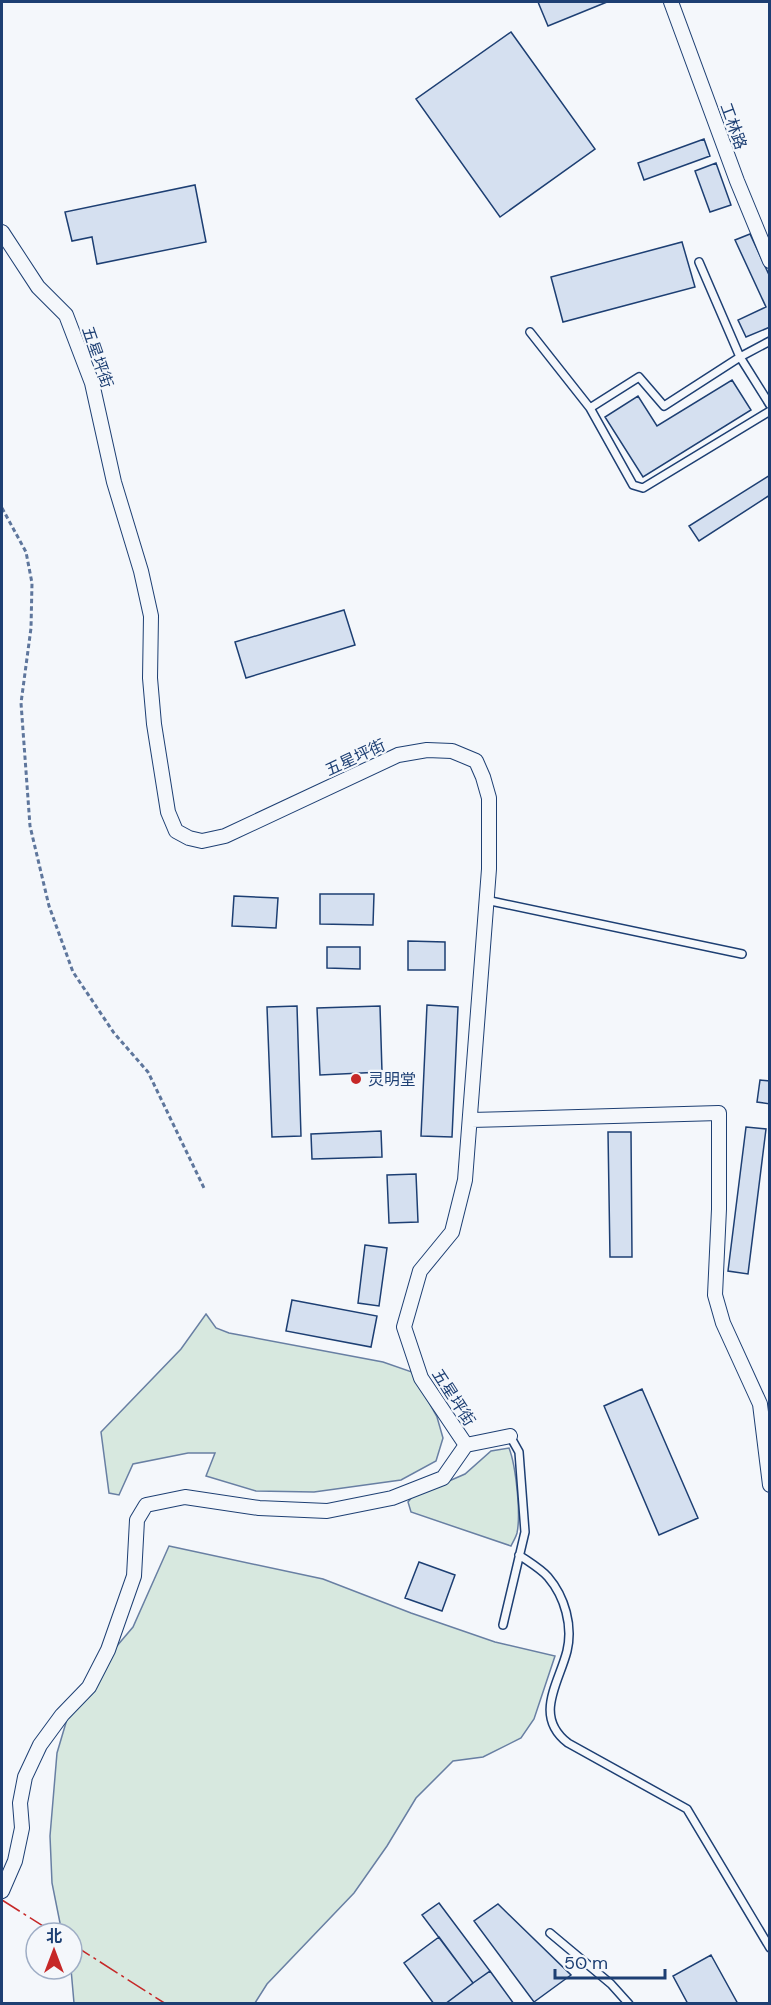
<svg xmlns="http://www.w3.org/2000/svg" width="771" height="2005" font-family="'DM Sans','Noto Sans SC',sans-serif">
  <rect width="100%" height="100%" fill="#f4f7fb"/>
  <path fill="#d7e8df" stroke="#687fa3" stroke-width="1.5" d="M206 1314 216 1328 229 1333 383 1362 412 1372 437 1417 443 1438 436 1461 401 1480 314 1492 256 1491 206 1476 215 1453H188L133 1464 119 1495 109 1493 101 1432 181 1349Z
    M509 1448C516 1466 521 1514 517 1533 516 1537 513 1542 511 1546L411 1512 408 1502 412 1497 465 1474 491 1451Z
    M169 1546 323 1579 411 1613 495 1642 555 1656 534 1719 521 1738 483 1757 453 1761 416 1798 387 1846 354 1893 267 1984 255 2003H74L71 1969 72 1933H62L52 1883 50 1836 57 1753 70 1709 105 1660 133 1627Z"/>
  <path fill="#d5e0f0" stroke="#1d3f73" stroke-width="1.5" d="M538 2H607L548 26Z
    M511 32 595 149 500 217 416 99Z
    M704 139 710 156 644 180 638 163Z
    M716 163 731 205 710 212 695 171Z
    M195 185 206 242 97 264 92 237 72 241 65 212Z
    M750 234 770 277V327L746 337 738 320 766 307 735 240Z
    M682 242 695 287 563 322 551 277Z
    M732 380 751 410 643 477 605 417 638 396 657 426Z
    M770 475V495L699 541 689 526Z
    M344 610 355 645 246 678 235 642Z
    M320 894H374L373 925 320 924Z
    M234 896 278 898 276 928 232 926Z
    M408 941 445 942V970H408Z
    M327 947H360V969L327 968Z
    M427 1005 458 1007 452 1137 421 1136Z
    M297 1006 301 1136 272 1137 267 1007Z
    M380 1006 382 1072 320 1075 317 1008Z
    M760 1080 770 1081V1104L757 1102Z
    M746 1127 766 1129 748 1274 728 1271Z
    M381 1131 382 1157 312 1159 311 1134Z
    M608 1132H631L632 1257H610Z
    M416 1174 418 1222 389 1223 387 1175Z
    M365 1245 387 1248 379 1306 358 1303Z
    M292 1300 377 1316 371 1347 286 1331Z
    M642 1389 698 1518 659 1535 604 1406Z
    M419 1562 455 1575 442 1611 405 1598Z
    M439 1903 490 1971 473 1983 422 1915Z
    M498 1904 571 1975 534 2002 474 1921Z
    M439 1937 473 1983 445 2004H434L404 1963Z
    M711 1955 738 2004H688L673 1976Z
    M490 1971 514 2004H445L473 1983Z"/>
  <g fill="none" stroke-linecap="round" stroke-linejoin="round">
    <defs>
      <path id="lane" d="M699 262 740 357 770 405
        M530 332 590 408 633 485 643 488 770 411
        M590 408 639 377 664 406 740 357 770 341
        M486 900 742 954
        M519 1555C529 1562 541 1569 548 1577 565 1597 573 1626 567 1651 559 1683 533 1716 568 1743L687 1809 770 1948
        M503 1625 525 1532 519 1452 510 1436
        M550 1933 611 1984 629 2004"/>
      <path id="street" d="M671 2 737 181 770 261
        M2 232 38 287 66 315 92 383 114 482 141 571 151 616 150 678 154 724 168 812 176 831 189 838 202 841 225 836 398 755 427 750 452 751 476 761 483 777 489 798V869L465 1180 452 1232 420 1271 404 1327 421 1378 466 1445
        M471 1120 719 1113V1209L715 1295 723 1323 760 1404 770 1485
        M2 1891 15 1861 22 1828 20 1803 25 1777 40 1745 62 1715 89 1687 108 1650 134 1576 137 1520 146 1505 185 1497 259 1508 327 1511 392 1498 443 1478 466 1445 510 1436"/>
    </defs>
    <use href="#lane" stroke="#1d3f73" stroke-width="10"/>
    <use href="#street" stroke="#1d3f73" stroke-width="16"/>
    <path stroke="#5e769c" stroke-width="3" stroke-dasharray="4.5 3" stroke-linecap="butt" d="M2 508 26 552 32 583 31 628 21 703 30 826 49 906 73 972 114 1033 148 1072 204 1188"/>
    <use href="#lane" stroke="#f4f7fb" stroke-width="7"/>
    <use href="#street" stroke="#f4f7fb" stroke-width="14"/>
    <path stroke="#c62828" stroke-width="1.5" stroke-dasharray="21 4.5 3 4.5" stroke-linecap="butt" d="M2 1900 54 1933
      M72 1944 166 2004"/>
  </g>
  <circle fill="#c62828" stroke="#f4f7fb" stroke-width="2" cx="356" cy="1079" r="6"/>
  <g text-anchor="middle" stroke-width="4.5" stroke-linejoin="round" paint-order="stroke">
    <g font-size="16" fill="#1d3f73" stroke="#f4f7fb">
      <text transform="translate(734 126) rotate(70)" y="6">工林路</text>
      <text transform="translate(98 357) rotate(71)" y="6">五星坪街</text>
      <text transform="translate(355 757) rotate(-25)" y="6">五星坪街</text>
      <text transform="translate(454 1397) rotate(57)" y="6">五星坪街</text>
    </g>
    <g font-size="16" fill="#1d3f73" stroke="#f4f7fb" text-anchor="start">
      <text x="368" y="1085">灵明堂</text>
    </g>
  </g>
  <rect width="771" height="2005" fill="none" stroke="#1d3f73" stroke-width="6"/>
  <g transform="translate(54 1951)"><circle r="28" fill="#f4f7fb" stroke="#9eadc5" stroke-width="1.5"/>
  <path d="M0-4.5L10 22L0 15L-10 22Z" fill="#c62828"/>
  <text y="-9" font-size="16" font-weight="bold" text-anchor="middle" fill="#1d3f73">北</text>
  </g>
  <path d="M555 1969v9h110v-9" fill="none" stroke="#1d3f73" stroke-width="3"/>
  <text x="564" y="1969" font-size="18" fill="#1d3f73" stroke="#f4f7fb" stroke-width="4.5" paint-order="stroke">50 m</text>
</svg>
